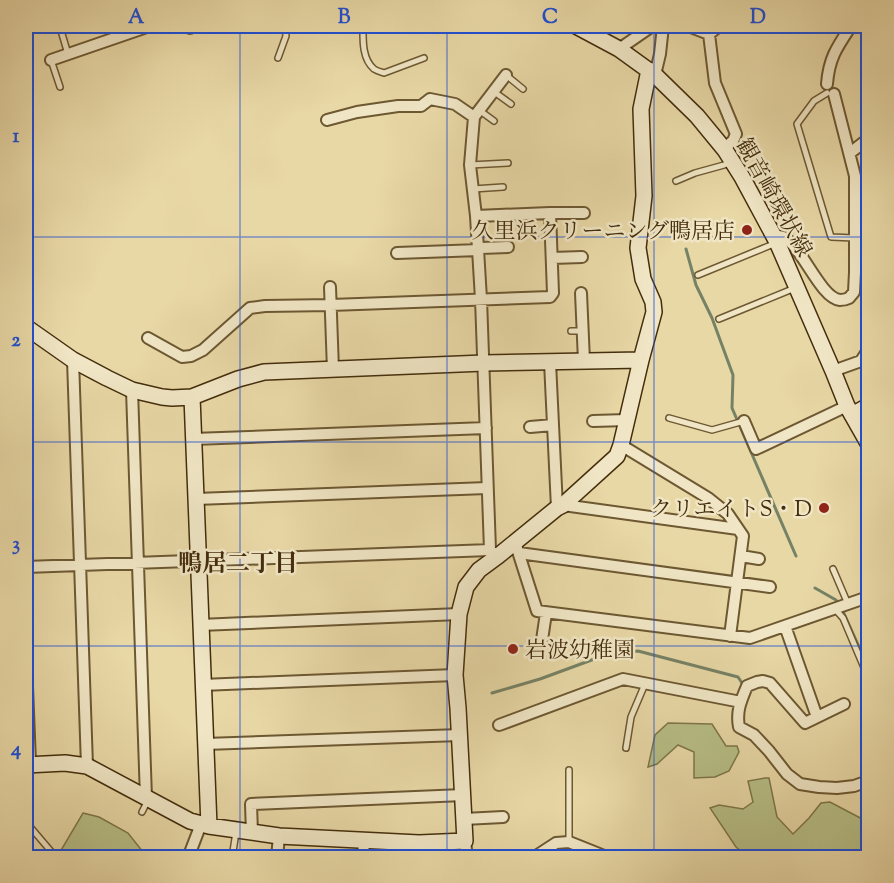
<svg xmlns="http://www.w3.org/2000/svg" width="894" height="883" font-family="'Sorts Mill Goudy','Noto Serif JP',serif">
  <rect width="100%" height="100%" fill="#e8d8a6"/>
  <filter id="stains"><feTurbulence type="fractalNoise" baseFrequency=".00333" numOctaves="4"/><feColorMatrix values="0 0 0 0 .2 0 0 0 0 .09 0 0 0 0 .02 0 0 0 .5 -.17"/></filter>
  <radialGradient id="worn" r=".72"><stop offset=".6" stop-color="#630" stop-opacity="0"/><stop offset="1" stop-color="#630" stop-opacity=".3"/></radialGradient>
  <path fill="#b7be86" stroke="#7e7649" stroke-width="1.5" d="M668 723 712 724 726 746H737L739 752 729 771 715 777 694 778V752L678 745 657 764 648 767 655 735Z
    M765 778H769L777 817 793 834 809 818 821 803 830 802 868 822V857C859 858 849 855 840 858L748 857 736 847 710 808 719 805 743 809 753 802 748 781Z
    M83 813 99 817 128 833 147 857H57Z
    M572 852 584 857H549L556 853Z"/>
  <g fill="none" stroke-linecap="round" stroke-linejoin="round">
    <path stroke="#768266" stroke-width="3" d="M686 249 696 285 712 318 733 375 732 408 796 556
      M815 588 836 600 838 603
      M842 609 868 667
      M492 693 540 679 608 654 638 651 738 677 742 683"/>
    <defs>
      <path id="lane" d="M363 26C363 40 362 59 374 69 377 71 381 72 384 73L424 58
        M62 34 68 54
        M278 58 286 36 285 26
        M51 60 60 87
        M506 75 523 89
        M493 91 511 104
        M827 93 814 101 797 124 831 237 855 238
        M479 110 494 121
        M470 165 508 163
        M676 181 695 173 724 165 731 162
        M473 189 503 187
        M698 275 776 243
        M719 319 795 288
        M571 331H582
        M669 418 712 430 744 421
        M833 569 848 604
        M835 609 843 618 868 677
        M626 748 631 717 645 684
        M569 770V842
        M142 812 148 800
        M26 822 55 856 53 858
        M232 858 236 832"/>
      <path id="street" d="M688 26 709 34 715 83 736 134 733 141 724 148
        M868 26V27
        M190 28 192 26
        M709 34 719 26
        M619 49 648 29 650 26
        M51 60 147 27 146 26
        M655 75 660 54 663 26
        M827 84C829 58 837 47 851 26
        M474 117 506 75
        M327 120 357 112 398 106H421L430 99 455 104 474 117 470 165 476 216
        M850 153 868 139
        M550 213H584
        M773 235C776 236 780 236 783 237 801 244 820 298 840 300 842 300 847 299 849 298L854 292 855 272V176L834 94
        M397 253 479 250 481 248 508 247
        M552 258 582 257
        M330 287 333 370
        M581 293 584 361
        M148 338 182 357 191 356 203 350 250 308 265 306 331 305 550 297 553 293 550 213 476 216 481 299 490 550
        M73 360 87 766
        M550 362 557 508
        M833 371 861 361 868 350
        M132 390 146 798
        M593 421 627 420
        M744 421 756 449 847 406
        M530 427 553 425
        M193 439 486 428
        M621 445 708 498 728 514 743 536 730 636
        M196 499 487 488
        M563 505 738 529
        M515 542 537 611 750 638 868 597
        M519 553 770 587
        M741 556 759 559
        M26 567 490 550 494 553
        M200 625 459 614
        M785 626 817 717
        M542 640 546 613
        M26 660 30 763
        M202 685 455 675
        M844 704 805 723 770 683 763 681 757 682 747 686C741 701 736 711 739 727L754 735 769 751 787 774 800 784 819 787 837 788 854 786 868 781
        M499 725 623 679 741 702
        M205 744 460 735
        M464 819 503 817
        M252 833 251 804 463 795
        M465 841 467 858
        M188 858 201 824
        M277 858 279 836
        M363 858 364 840
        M418 858 419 843
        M533 858 556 843 569 842 609 858"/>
      <path id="secondary" d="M576 26 619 49 655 75 697 116 725 150 742 177 777 242 833 371 847 406 868 443
        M26 327 73 360 107 378 132 390 162 397 172 398 192 397 238 379 264 372 484 363 641 360 654 312 653 302 643 279 638 248 644 196 641 109 649 70
        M192 397 209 826
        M852 415 868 406
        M26 765 65 763 87 766 190 821 209 826 279 836 419 843 465 841 458 708 455 675 459 614 466 587 479 570 498 556 557 508 563 505 617 456 621 445 641 360"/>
    </defs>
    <use href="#lane" stroke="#6d5832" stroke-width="8"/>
    <use href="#street" stroke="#6d5832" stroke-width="14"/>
    <use href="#secondary" stroke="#442d0c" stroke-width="18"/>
    <use href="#lane" stroke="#f0e6c5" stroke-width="5"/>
    <use href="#street" stroke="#f0e6c5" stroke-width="10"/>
    <use href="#secondary" stroke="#f0e6c5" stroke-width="15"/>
  </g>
  <path fill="none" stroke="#1d4ed8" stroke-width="1.5" stroke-opacity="0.55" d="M240 26V858M447 26V858M654 26V858M26 237H868M26 442H868M26 646H868"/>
  <g fill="#8f2418" stroke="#f0e6c5" stroke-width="2">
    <circle cx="747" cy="230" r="6"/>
    <circle cx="824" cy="508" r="6"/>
    <circle cx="513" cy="649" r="6"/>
  </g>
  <g text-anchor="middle" stroke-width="5" stroke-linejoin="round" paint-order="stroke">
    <g font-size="22" fill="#442d0c" stroke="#f0e6c5">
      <text transform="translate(775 197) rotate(61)" y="8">観音崎環状線</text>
    </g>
    <g font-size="22" fill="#442d0c" stroke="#f0e6c5" text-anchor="end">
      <text x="735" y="238">久里浜クリーニング鴨居店</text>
      <text x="812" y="516">クリエイトS・D</text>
      <text x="525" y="657" text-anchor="start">岩波幼稚園</text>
    </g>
    <g font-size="24" font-weight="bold" fill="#442d0c" stroke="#f0e6c5">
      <text x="238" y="571">鴨居二丁目</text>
    </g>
  </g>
  <rect width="894" height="883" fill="none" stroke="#e8d8a6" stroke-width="66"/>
  <rect x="33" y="33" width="828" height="817" fill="none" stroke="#1d4ed8" stroke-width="2"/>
  <g font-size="20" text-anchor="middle" font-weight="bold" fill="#1d4ed8">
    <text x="136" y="23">A</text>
    <text x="344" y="23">B</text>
    <text x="550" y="23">C</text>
    <text x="758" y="23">D</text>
    <text x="16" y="142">1</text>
    <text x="16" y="346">2</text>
    <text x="16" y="550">3</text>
    <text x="16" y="755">4</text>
  </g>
  <rect width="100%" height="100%" filter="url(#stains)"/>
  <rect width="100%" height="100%" fill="url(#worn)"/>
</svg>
